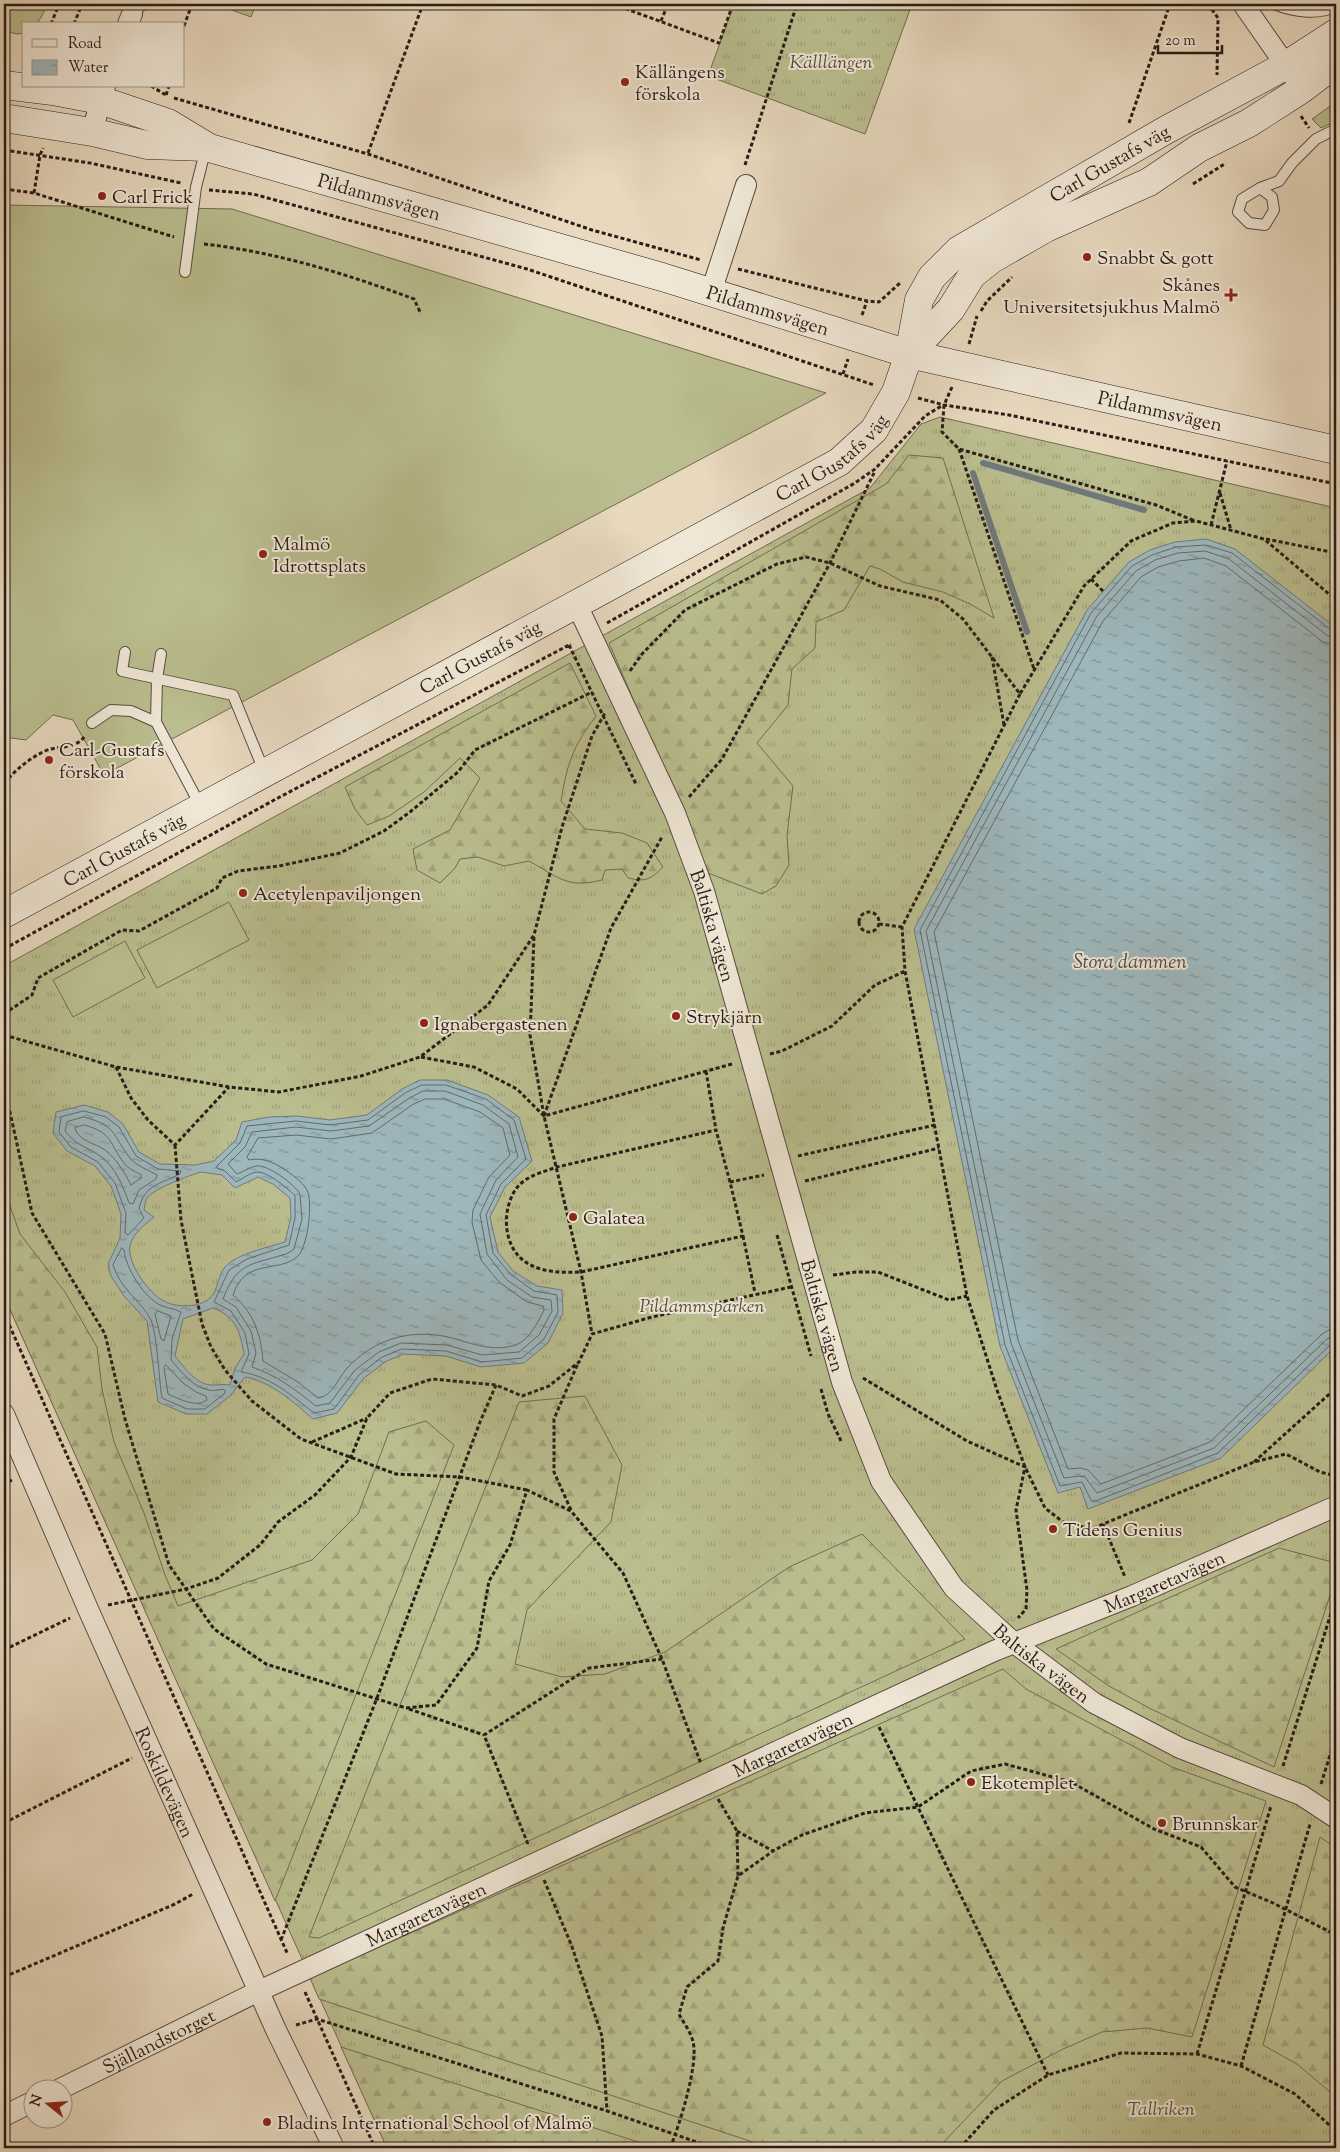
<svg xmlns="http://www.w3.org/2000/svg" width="1340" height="2152" font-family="'Sorts Mill Goudy',serif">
  <defs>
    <pattern id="grass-tufts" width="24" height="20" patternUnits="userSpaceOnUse" patternTransform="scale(1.25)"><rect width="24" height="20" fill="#babd8e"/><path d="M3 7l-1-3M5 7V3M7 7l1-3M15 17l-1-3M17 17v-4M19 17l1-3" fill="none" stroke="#a0a27a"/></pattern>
    <pattern id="forest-firs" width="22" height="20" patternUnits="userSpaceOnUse" patternTransform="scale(1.25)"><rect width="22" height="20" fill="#babd8e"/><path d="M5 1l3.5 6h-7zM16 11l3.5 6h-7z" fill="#a0a27a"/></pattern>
    <pattern id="water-ripples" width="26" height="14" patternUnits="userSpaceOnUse" patternTransform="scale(1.25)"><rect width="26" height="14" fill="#9db7bd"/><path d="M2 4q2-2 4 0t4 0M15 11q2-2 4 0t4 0" fill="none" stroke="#809499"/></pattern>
  </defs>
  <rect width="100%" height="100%" fill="#e7d8be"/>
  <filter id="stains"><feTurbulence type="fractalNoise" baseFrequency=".004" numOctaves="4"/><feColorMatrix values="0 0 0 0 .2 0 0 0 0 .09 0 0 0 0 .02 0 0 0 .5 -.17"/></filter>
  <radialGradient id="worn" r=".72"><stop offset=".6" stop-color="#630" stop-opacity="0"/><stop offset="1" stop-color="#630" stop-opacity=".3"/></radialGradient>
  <path fill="url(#grass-tufts)" stroke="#726c52" d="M215 4H256L251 17Z
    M734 4H912L865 134 708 76Z
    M1336 102V121L1321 128 1312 119Z
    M940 417 1336 508V2148H387L4 1296V966L870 488 921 424Z"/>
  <path fill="url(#forest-firs)" stroke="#726c52" d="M909 455 943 458 994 618 970 604 943 592 903 582 880 569 870 566 844 610 816 622 815 648 792 669 788 705 757 743 793 786 787 835 789 865 776 886 762 894 708 873 609 643 886 484Z
    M570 663 596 716C573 746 567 764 561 801L585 829 622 833 647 843 663 867C650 880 646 882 628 878L622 869 605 870 602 880C567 889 558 877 529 861L504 866 478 857 460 859 455 868 440 883 417 870 413 849 450 830 480 778 460 758 424 792 389 816 367 825 355 809 345 787Z
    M4 1189 20 1234 65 1292 97 1347 102 1389 114 1442 144 1513 165 1575 178 1606 312 1560 358 1514 389 1432 426 1421 454 1445 275 1901 4 1296Z
    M585 1396 622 1465 611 1522 527 1610 515 1664 562 1677 605 1674 665 1652 789 1567 862 1534 965 1639 319 1938 309 1937 519 1402Z
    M1279 1548 1336 1563V1577L1274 1767 1151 1709 1109 1686 1056 1649Z
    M1003 1669 1026 1689 1172 1767 1266 1801 1192 2037 1147 2028 1102 2032 1063 2049 1002 2081 938 2148H771L319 1999 310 1978Z
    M1320 1837 1336 1848V2097L1297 2064 1263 2045Z
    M341 2047 654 2147 658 2148H387Z"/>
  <path fill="#babd8e" stroke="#726c52" d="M4 4H44V12L37 24H24V33L17 34 4 31Z
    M4 205 232 209 826 393 104 775 73 720 53 715 26 740 4 737Z
    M229 902 249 940 157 988 137 950Z
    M125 941 145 978 73 1017 53 980Z"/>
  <path fill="url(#water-ripples)" stroke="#6f797b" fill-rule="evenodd" d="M1206 539 1235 549 1336 628V1346L1221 1458 1088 1509 1080 1487 1058 1493 1000 1346 914 929 1087 610 1129 562 1150 550 1175 542Z
    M420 1080H447L488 1095 519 1117 532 1161 505 1187 490 1217 498 1252 513 1271 537 1286 562 1290 563 1313 548 1343 524 1363 481 1367 446 1356 403 1354 385 1362 363 1379 337 1413 313 1419C293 1402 272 1382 245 1377L230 1396 207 1414H186L158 1402 147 1321 124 1296 111 1276 108 1264 120 1238 121 1214 111 1186 95 1166 67 1151 53 1133 56 1112 84 1105 108 1112 123 1124 139 1152 160 1164 195 1165 214 1161 236 1140 242 1122 269 1117 297 1116 330 1120 367 1115 402 1089ZM201 1172 222 1175 235 1188 258 1177 273 1184 290 1198 291 1217 285 1242C269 1247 236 1254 225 1267 218 1275 218 1291 210 1298 198 1309 171 1308 159 1298 146 1288 133 1270 130 1254 127 1238 143 1226 154 1217L144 1210C145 1206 145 1201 147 1198 153 1189 190 1175 201 1172ZM213 1308C236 1317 240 1331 244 1354L235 1368 230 1385C223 1384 219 1385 213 1385 197 1386 184 1367 175 1356L183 1319Z"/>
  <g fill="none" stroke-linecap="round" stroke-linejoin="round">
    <path stroke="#636a6a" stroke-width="1" d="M1336 632 1331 630 1232 553 1206 545 1176 547 1152 555 1132 566 1091 613 920 930 1005 1345 1060 1486 1082 1482 1091 1500 1093 1502 1218 1453 1331 1344 1336 1343
      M1336 638 1328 636 1229 559 1205 551 1178 553 1155 560 1136 571 1097 616 926 931 1011 1343 1064 1478 1079 1476 1085 1477 1097 1493 1214 1448 1327 1339 1336 1336
      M1336 645 1323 642 1226 566 1204 558 1179 561 1158 567 1141 577 1103 621 934 932 1018 1340 1068 1469 1081 1468 1088 1470 1101 1484 1210 1442 1322 1334 1329 1330 1336 1329
      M422 1085H446L486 1099 514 1120 526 1159 501 1184 486 1215 493 1253 510 1274 534 1291 557 1295 558 1312 544 1339 522 1358 482 1362 446 1351 402 1349 382 1357 359 1375 334 1409 314 1413C291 1395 270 1376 241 1372L249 1354 245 1333 231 1311 214 1302 229 1270 247 1259 289 1245 295 1218V1196C289 1189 268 1172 258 1172 251 1172 242 1179 236 1182L225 1171 217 1168V1166L240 1143 247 1126 296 1121 330 1125 368 1120 405 1093Z
      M423 1091H445L483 1105 509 1124 518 1157 496 1180 480 1214 487 1254 507 1280 532 1297 551 1300 552 1311 539 1335 519 1352 482 1355 447 1345 401 1343 379 1352 355 1370 330 1403 316 1406C296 1390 276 1375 252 1367L256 1353 251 1331 236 1307 223 1299C235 1268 245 1265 276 1257 282 1255 289 1254 294 1249L302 1219 300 1194C295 1185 268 1164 256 1166 250 1167 243 1172 237 1174L228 1164 245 1147 252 1132 296 1127 331 1131 369 1126 408 1099Z
      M425 1099H444L480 1112 503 1128 510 1155 489 1177 473 1210 472 1222 481 1260 499 1282 527 1302 543 1306 544 1310C538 1322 530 1339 516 1345 494 1352 473 1344 452 1338 430 1332 404 1333 384 1342 371 1347 358 1357 349 1366 339 1376 333 1396 318 1398L298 1382 263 1361C261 1335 254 1313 233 1295 245 1257 279 1274 298 1256 308 1246 313 1202 307 1190 303 1182 291 1174 284 1169 273 1162 261 1157 249 1160L247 1157 258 1138 296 1135 331 1139 372 1133 412 1105Z
      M84 1111 106 1117 119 1127 136 1156 158 1169 181 1171 180 1174C160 1184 144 1185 139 1209L144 1218 128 1235 125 1233 126 1213 115 1183 98 1162 71 1147 59 1132 61 1117Z
      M84 1117C118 1126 111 1134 130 1158 136 1166 149 1170 157 1175L156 1179 139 1190 133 1204 129 1203C123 1187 116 1167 100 1156 85 1145 79 1148 65 1131L67 1122Z
      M85 1125C114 1134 108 1142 124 1163 128 1169 135 1171 141 1175V1178L131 1185C125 1173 116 1158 105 1150 95 1143 78 1141 75 1128Z
      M122 1248 124 1250C126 1268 142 1294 158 1304 164 1308 174 1308 181 1312L172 1339 171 1360C182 1372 192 1387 209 1390 215 1392 220 1388 225 1390V1393L205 1409H187L162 1398C159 1381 157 1330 150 1318 139 1299 121 1290 113 1265Z
      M158 1311 171 1316 164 1341 161 1339 155 1314Z
      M166 1365 183 1383 196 1392 206 1396 207 1400C196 1408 179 1399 168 1394L164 1368Z"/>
    <path stroke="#6f797b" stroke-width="6" d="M983 463 1144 510
      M973 473 1027 632"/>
    <defs>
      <path id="lane" d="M1274 4C1293 12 1316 15 1336 7
        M132 14 143 4
        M1260 188 1272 197 1274 210 1265 225 1249 223 1238 212 1242 199 1260 188 1279 181 1292 163 1316 139 1336 129
        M185 272 196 187 206 148
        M125 652 122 671 233 695 264 771
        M161 654 157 679 156 722 201 807
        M92 723 111 710 131 711 156 722"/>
      <g id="street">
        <path d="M1243 4 1294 77"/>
        <path d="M128 24 132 14"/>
        <path d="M92 132 105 86"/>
        <path d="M711 292 746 185"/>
        <path id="s1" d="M577 605 675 813 704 891 842 1382 881 1481 954 1588 1013 1642 1094 1703 1180 1748 1301 1795 1336 1818"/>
        <path id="s2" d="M4 1414 88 1609 276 2030 334 2148"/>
        <path id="s3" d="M58 2090 259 1991 994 1651 1132 1596 1332 1508"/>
        <path d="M4 2116 32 2102"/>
      </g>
      <g id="secondary">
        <path d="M4 85 53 91 100 100 168 123 206 146"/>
        <path id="s4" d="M4 118 92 132 147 145 206 147 662 277 909 354 1336 450"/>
        <path d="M909 354 951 309 972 275 992 259 1046 228 1149 182 1199 148 1249 123 1302 89 1336 63"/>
        <path id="s5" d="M4 914 839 462 874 430 896 392 909 354 919 300 932 277 959 250 1166 130 1285 66 1336 33"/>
      </g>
    </defs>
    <use href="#lane" stroke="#584b41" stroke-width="12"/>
    <use href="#street" stroke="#584b41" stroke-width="22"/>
    <use href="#secondary" stroke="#291c17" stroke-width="29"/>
    <path stroke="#291c17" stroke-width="3" stroke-dasharray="4 2.5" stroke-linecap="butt" d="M613 4 719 43 733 4
      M1208 4 1218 18 1217 75
      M661 21 668 4
      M51 24 59 4
      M74 24 82 4
      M184 26 192 4
      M151 86 166 95
      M166 95 169 86
      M174 98 368 154 592 230 701 260
      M1301 116 1309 128
      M1129 123 1170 4
      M4 150 90 163 181 183
      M368 153 423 4
      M745 165 797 4
      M1193 184 1226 163
      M4 189 34 193 174 237
      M209 190 253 194 527 269 874 385
      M34 193 40 155 43 148
      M204 244C276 252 347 274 414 299L421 314
      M738 269 867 301 879 302 900 283
      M981 311 987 301 1012 277
      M862 315 867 301
      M969 344 977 316
      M843 374 848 359
      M952 387 944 405 942 432 959 449 1156 505 1195 521
      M918 398 944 405 1009 415 1336 484
      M959 449 1034 669
      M1220 493 1231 530
      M1211 525 1227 461
      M1266 539 1336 553
      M1091 579 1103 591
      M607 623 855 483 875 469 925 416 943 405
      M569 645 636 784
      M992 657 1004 725
      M630 671 642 654 685 610 777 564 806 557 830 563 880 586 940 600 963 619 1020 694 1084 586 1131 541 1173 523 1196 521 1264 539 1336 600
      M1020 694 902 927 905 971 967 1296 997 1390 1025 1467 1045 1508 1063 1522 1091 1529 1254 1462 1286 1454 1320 1472 1336 1476
      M4 783C16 770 28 759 45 751 58 745 75 750 85 736
      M689 797 722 759 830 563 875 471
      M859 922a10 10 0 1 1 20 0a10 10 0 1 1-20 0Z
      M879 924 902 927
      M534 937 530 1035 544 1116 581 1272 592 1334
      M4 949 276 799 571 644
      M4 1014 32 995 38 978 122 930 139 931 217 888 222 878 238 871 279 866 340 853 384 831 410 812 458 772 475 750 592 692
      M4 1035 116 1067 229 1087 279 1092 361 1076 420 1057 488 1005 534 935 562 827 592 736 605 713
      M770 1054 782 1051 832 1026 875 985 905 971
      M421 1057 474 1067 517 1089 544 1116 732 1064
      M116 1067 131 1098 148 1120 175 1145 229 1087
      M706 1071 716 1130
      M4 1099 10 1112 32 1213 105 1334 125 1419 169 1565 214 1629 266 1664 406 1708 436 1705 477 1648 489 1581 510 1545 527 1490 571 1511 623 1573 662 1659 701 1764
      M544 1116 611 928 662 837
      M175 1145 181 1220 202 1324 211 1347 225 1370 252 1401 301 1439 396 1474 460 1477 527 1490
      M798 1156 935 1125
      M805 1181 939 1148
      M730 1182 716 1130 557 1167C543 1172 525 1176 516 1189 508 1200 505 1217 507 1230 513 1269 547 1274 581 1272L743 1236 730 1182 764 1175
      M777 1235 811 1356
      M743 1236 755 1293
      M833 1275 856 1272H878L949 1300 967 1296
      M4 1313 288 1955
      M863 1378 967 1441 1025 1467 1016 1510 1027 1590 1026 1609 1018 1618
      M821 1389 828 1414 841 1441
      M312 1442 367 1418
      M1254 1462 1336 1388
      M4 1484 12 1480
      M571 1510 554 1472V1419L578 1363
      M1103 1524 1125 1577
      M108 1605 186 1589 218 1578 260 1545 278 1522 315 1495 351 1457 367 1418 390 1393 432 1379 496 1385 522 1396 549 1386 579 1362 592 1334 652 1317 791 1287
      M4 1650 70 1618
      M409 1709 484 1735
      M879 1727 1048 2075
      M1283 1766 1333 1607 1336 1608
      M1321 1784 1336 1736
      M718 1799 737 1831 738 1876
      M4 1823 132 1758
      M737 1831 773 1851
      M528 1844 484 1735 589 1668 662 1659
      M544 1880 571 1944 602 2036 607 2111
      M281 1940 377 1698 480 1422 496 1385
      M4 1977 175 1904 193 1894
      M305 1992 375 2148
      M296 2025 317 2019 607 2111 714 2148
      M1197 2054 1271 1806
      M1241 2066 1310 1824
      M670 2148C679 2127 699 2063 693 2042 691 2032 683 2022 679 2014L687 1987 718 1961 723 1928 738 1876 773 1851 802 1835 865 1813 918 1807 971 1771 1005 1764 1071 1782 1154 1829 1201 1847 1235 1887 1271 1902 1336 1935
      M960 2148 994 2110 1048 2075 1121 2053 1197 2054 1241 2066 1295 2094 1336 2131"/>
    <use href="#lane" stroke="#efe6d5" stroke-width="10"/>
    <use href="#street" stroke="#efe6d5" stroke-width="20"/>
    <use href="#secondary" stroke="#efe6d5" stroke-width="28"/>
  </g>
  <g fill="#8f2418" stroke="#efe6d5" stroke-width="2">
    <circle cx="625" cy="82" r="5"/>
    <circle cx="102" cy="196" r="5"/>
    <circle cx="1087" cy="257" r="5"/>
    <path d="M1228.5 287.5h5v5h5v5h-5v5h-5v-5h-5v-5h5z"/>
    <circle cx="263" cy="554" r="5"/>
    <circle cx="49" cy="760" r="5"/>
    <circle cx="243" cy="893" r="5"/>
    <circle cx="676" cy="1016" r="5"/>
    <circle cx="424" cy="1023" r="5"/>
    <circle cx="573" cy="1217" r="5"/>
    <circle cx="1053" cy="1529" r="5"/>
    <circle cx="971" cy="1782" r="5"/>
    <circle cx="1162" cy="1823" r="5"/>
    <circle cx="267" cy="2122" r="5"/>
  </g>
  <g text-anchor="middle" stroke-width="4" stroke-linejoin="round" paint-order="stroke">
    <g font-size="19" font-style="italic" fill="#544c3b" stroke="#efe6d5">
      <text x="831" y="68">Källlängen</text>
      <text x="702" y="1312">Pildammsparken</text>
      <text x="1161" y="2115">Tallriken</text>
    </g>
    <g font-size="19" fill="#291c17" stroke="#efe6d5" text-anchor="start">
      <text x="635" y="78">Källängens<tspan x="635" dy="22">förskola</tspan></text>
      <text x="112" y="203">Carl Frick</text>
      <text x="1097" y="264">Snabbt &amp; gott</text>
      <text x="1220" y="291" text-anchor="end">Skånes<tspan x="1220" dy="22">Universitetsjukhus Malmö</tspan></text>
      <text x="273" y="550">Malmö<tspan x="273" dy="22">Idrottsplats</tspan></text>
      <text x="59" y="756">Carl-Gustafs<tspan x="59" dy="22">förskola</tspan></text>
      <text x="253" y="900">Acetylenpaviljongen</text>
      <text x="686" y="1023">Strykjärn</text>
      <text x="434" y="1030">Ignabergastenen</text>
      <text x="583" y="1224">Galatea</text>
      <text x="1063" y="1536">Tidens Genius</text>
      <text x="981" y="1789">Ekotemplet</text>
      <text x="1172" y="1830">Brunnskar</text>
      <text x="277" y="2129">Bladins International School of Malmö</text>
    </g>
    <g font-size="19" fill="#291c17" stroke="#efe6d5">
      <text dy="7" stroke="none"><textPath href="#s5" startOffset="1374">Carl Gustafs väg</textPath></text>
      <text dy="7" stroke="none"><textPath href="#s4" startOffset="385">Pildammsvägen</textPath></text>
      <text dy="7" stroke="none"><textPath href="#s4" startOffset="790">Pildammsvägen</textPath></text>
      <text dy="7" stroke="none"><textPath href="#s4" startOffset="1195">Pildammsvägen</textPath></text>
      <text dy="7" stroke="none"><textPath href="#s5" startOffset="946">Carl Gustafs väg</textPath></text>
      <text dy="7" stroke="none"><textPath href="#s5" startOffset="541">Carl Gustafs väg</textPath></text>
      <text dy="7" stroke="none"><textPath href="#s5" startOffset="136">Carl Gustafs väg</textPath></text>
      <text dy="7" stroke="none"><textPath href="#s1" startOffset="349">Baltiska vägen</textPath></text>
      <text dy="7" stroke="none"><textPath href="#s1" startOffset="754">Baltiska vägen</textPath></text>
      <text dy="7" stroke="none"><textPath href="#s3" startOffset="1218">Margaretavägen</textPath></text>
      <text dy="7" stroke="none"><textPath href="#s1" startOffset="1175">Baltiska vägen</textPath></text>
      <text dy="7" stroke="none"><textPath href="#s3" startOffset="812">Margaretavägen</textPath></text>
      <text dy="7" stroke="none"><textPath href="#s2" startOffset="402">Roskildevägen</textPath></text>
      <text dy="7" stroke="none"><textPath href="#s3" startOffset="408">Margaretavägen</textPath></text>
      <text dy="7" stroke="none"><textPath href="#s3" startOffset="112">Själlandstorget</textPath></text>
    </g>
    <g font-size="20" font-style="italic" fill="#4c4a49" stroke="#efe6d5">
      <text x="1130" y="968">Stora dammen</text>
    </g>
  </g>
  <rect width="1340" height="2152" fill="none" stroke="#e7d8be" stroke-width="20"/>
  <rect x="5" y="5" width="1330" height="2142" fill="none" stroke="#291c17" stroke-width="2.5"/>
  <rect x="10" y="10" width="1320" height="2132" fill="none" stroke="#291c17"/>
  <rect x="22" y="22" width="162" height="65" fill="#efe6d5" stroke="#a09589"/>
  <rect x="32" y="39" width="25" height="8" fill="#efe6d5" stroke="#a09589"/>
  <text x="68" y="48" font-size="15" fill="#291c17">Road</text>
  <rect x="32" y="60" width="25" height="15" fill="url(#water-ripples)" stroke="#a09589"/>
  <text x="68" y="72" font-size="15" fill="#291c17">Water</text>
  <g transform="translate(48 2104) rotate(287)"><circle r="24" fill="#efe6d5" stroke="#a09589"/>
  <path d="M0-4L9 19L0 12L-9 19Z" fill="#8f2418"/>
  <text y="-8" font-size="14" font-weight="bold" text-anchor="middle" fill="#291c17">N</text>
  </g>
  <path d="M1158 45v8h64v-8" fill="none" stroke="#291c17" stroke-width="2.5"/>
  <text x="1165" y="45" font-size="15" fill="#291c17" stroke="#efe6d5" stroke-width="4" paint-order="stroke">20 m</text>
  <rect width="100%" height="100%" filter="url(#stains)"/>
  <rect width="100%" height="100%" fill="url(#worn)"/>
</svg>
